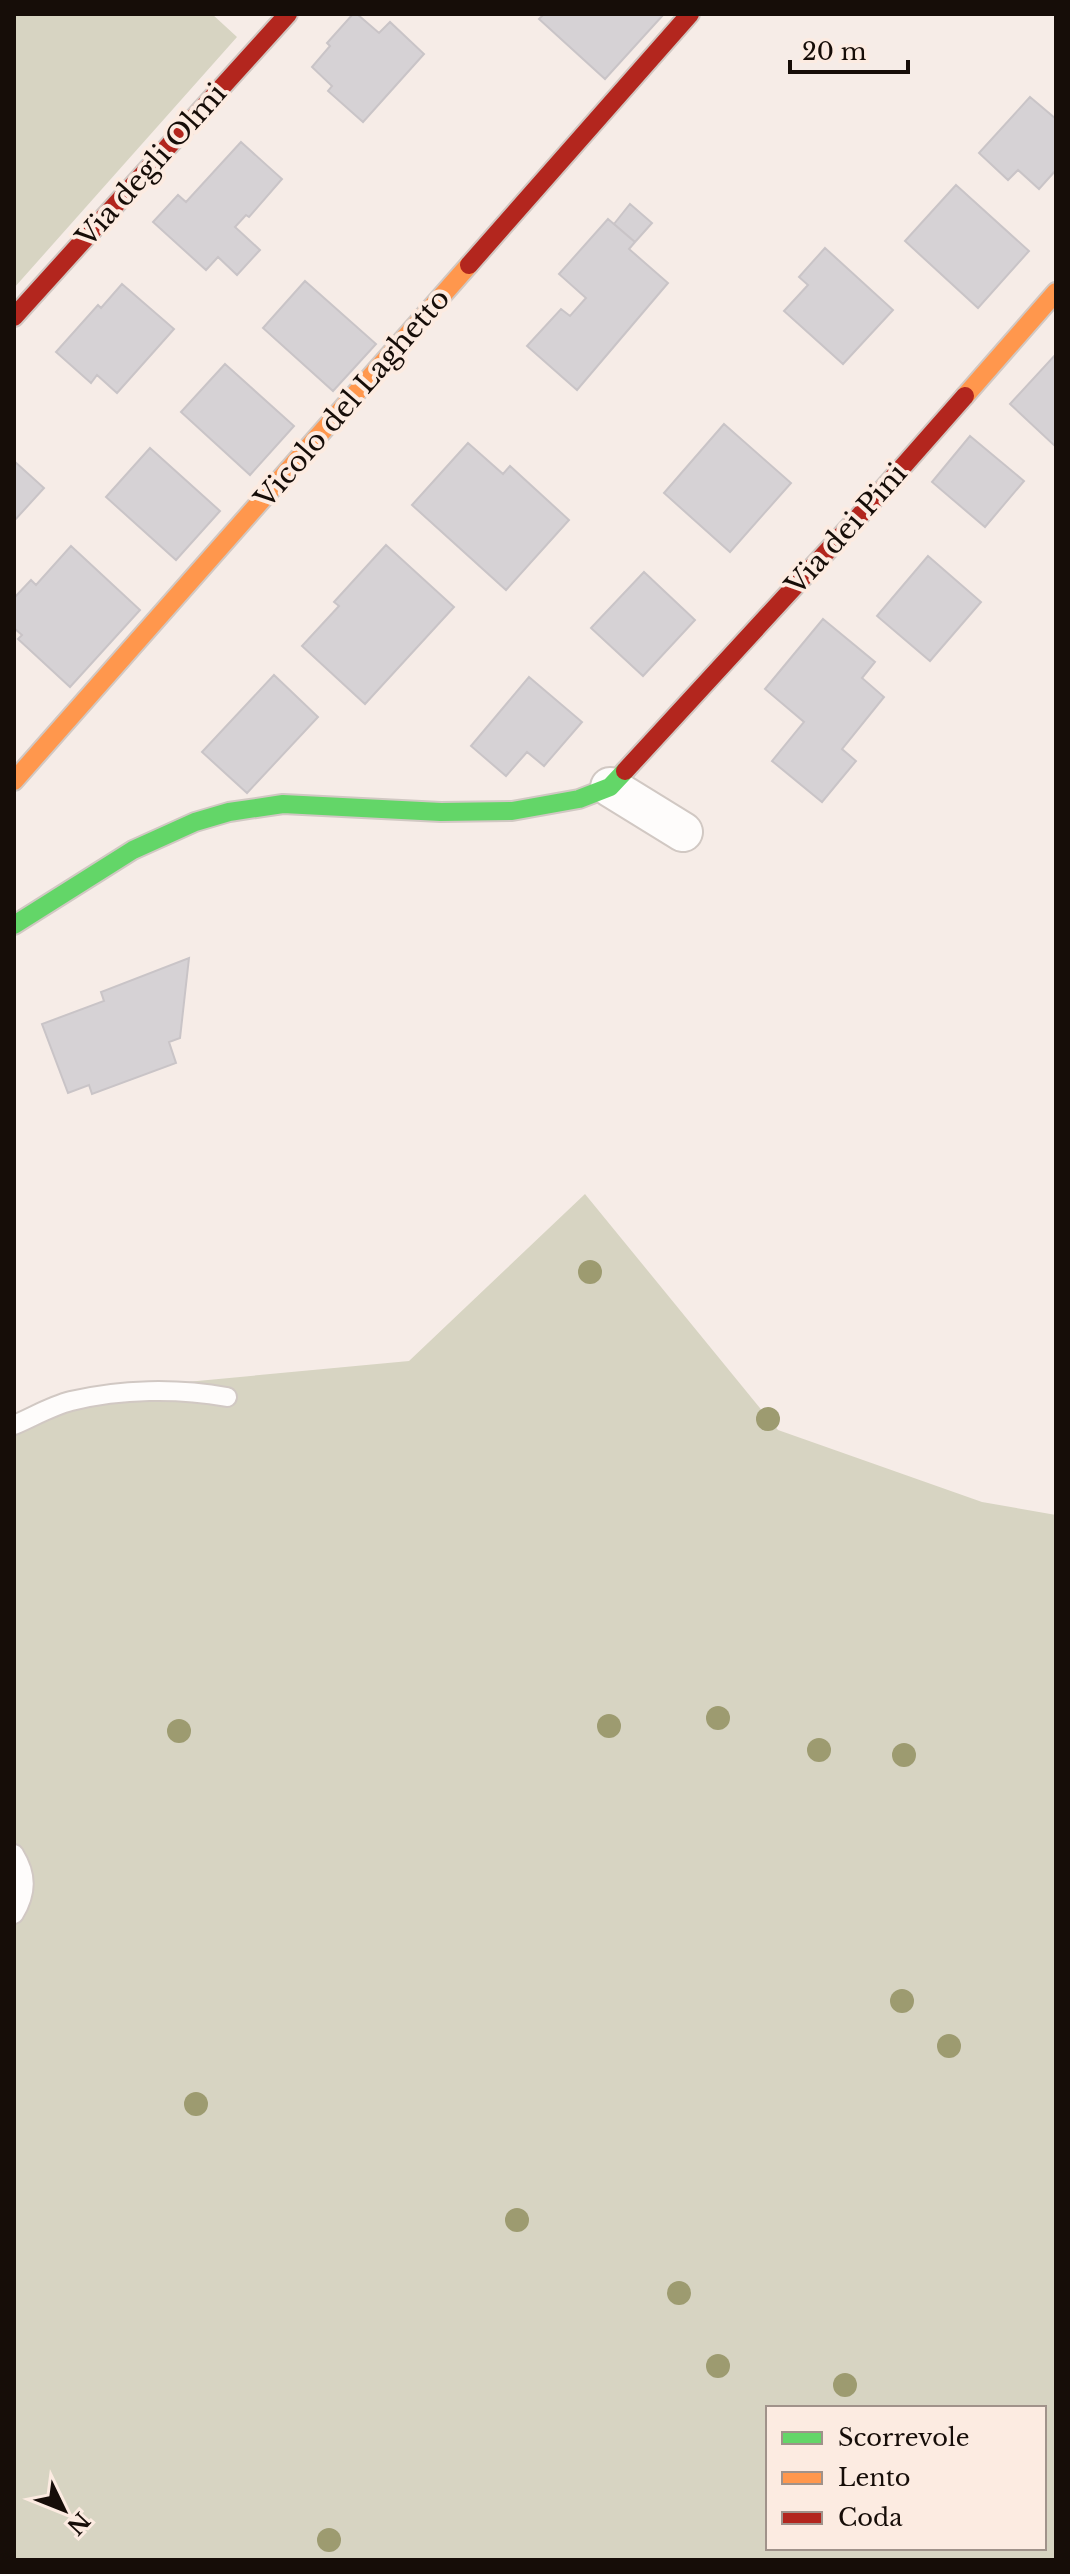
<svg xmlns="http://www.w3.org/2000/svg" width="1070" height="2574" font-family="'Libre Baskerville',serif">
  <rect width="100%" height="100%" fill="#f6ece7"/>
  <path fill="#d7d4c2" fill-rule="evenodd" d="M14 14H212L237 37 14 288Z
    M585 1194 778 1430 982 1502 1056 1515V2560H14V1890L22 1884 14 1876V1421L69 1393 409 1361ZM768 2408H1044V2548H768Z"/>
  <path fill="#d6d2d5" stroke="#c9c4c7" stroke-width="2" d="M353 14H357L379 33 390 22 424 54 363 122 328 91 332 86 312 67 330 46 327 43Z
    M544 14H664L605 79 539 19Z
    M1030 97 1056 119V170L1039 189 1018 170 1008 180 979 153Z
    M241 142 282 179 249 217 246 215 235 227 260 250 237 275 218 257 206 270 153 222 178 195 186 202Z
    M956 185 1029 251 978 308 905 241Z
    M630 204 652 223 635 242 614 224Z
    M608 219 635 242 629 249 668 283 577 390 527 346 561 309 570 316 586 298 559 274Z
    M825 248 893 310 843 364 784 311 808 285 799 277Z
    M305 281 376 344 333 391 263 328Z
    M122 284 174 329 117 393 97 375 91 383 56 352 98 305 101 308Z
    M1056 354V447L1010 404Z
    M225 364 294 426 250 475 181 412Z
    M724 424 791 483 730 552 664 493Z
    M970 436 1024 481 985 527 932 482Z
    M468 443 503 474 510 466 569 520 506 590 412 505Z
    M150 448 220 511 176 560 106 497Z
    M14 461 44 488 14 521Z
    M386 545 454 607 365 704 302 646 339 606 334 602Z
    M71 546 140 610 70 687 18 639 22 635 14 628V598L31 580 36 585Z
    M928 556 981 602 930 661 877 616Z
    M644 572 695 620 643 676 591 628Z
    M823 619 875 662 862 678 884 697 842 749 856 761 822 802 772 761 804 722 765 689Z
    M274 675 318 717 247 793 202 752Z
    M529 677 582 722 544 766 527 752 506 776 471 746Z
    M189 958 180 1038 169 1042 176 1063 92 1094 89 1085 68 1093 42 1024 104 1001 101 992Z"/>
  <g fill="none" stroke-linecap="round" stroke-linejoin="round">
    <defs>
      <path id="lane" d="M14 1425C33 1417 51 1406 71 1401 121 1389 177 1388 227 1397
        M14 1854C27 1875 27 1892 14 1914"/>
      <path id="street" d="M610 787 683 832"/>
      <path id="fast" d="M14 925 133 850 195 822 229 812 283 804 441 812 512 811 579 799 610 787 625 771"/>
      <path id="slow" d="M965 396 1056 292
        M14 781 469 265"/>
      <path id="jam" d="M469 265 690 14
        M14 317 288 14
        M625 771 854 522 965 396"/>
    </defs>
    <use href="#lane" stroke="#d1c8c3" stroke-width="22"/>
    <use href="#street" stroke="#d1c8c3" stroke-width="42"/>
    <use href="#fast" stroke="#d1c8c3" stroke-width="22"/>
    <use href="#slow" stroke="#d1c8c3" stroke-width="22"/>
    <use href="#jam" stroke="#d1c8c3" stroke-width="22"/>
    <use href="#lane" stroke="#fefcfb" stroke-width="18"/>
    <use href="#street" stroke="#fefcfb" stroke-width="38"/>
    <use href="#fast" stroke="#63d668" stroke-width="18"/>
    <use href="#slow" stroke="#ff974d" stroke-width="18"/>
    <use href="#jam" stroke="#b3261e" stroke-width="18"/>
  </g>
  <g fill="#9d9b70">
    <circle cx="590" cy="1272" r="12"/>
    <circle cx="768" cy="1419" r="12"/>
    <circle cx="718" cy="1718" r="12"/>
    <circle cx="609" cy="1726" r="12"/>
    <circle cx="179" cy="1731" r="12"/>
    <circle cx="819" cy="1750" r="12"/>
    <circle cx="904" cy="1755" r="12"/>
    <circle cx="902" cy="2001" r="12"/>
    <circle cx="949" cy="2046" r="12"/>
    <circle cx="196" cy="2104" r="12"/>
    <circle cx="517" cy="2220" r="12"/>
    <circle cx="679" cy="2293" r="12"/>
    <circle cx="718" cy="2366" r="12"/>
    <circle cx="845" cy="2385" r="12"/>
    <circle cx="329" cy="2540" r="12"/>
  </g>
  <g text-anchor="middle" stroke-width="8" stroke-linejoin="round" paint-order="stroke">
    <g font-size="28" fill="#160d08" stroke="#fcebe1">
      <text transform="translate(151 165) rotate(-48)" y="10">Via degli Olmi</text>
      <text transform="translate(352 398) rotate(-49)" y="10">Vicolo del Laghetto</text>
      <text transform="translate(846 529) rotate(-48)" y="10">Via dei Pini</text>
    </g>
  </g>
  <rect width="1070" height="2574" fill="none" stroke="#160d08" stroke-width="32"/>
  <rect x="766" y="2406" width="280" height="144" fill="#fcebe1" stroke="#a0928a" stroke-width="2"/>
  <rect x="782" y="2432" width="40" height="12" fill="#63d668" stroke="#a0928a" stroke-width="2"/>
  <text x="838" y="2446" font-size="24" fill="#160d08">Scorrevole</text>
  <rect x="782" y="2472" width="40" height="12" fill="#ff974d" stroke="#a0928a" stroke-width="2"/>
  <text x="838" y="2486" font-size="24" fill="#160d08">Lento</text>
  <rect x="782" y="2512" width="40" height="12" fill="#b3261e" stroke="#a0928a" stroke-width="2"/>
  <text x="838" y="2526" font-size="24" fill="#160d08">Coda</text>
  <g transform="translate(64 2510) rotate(133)" stroke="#fcebe1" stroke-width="6" paint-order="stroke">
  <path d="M0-6L14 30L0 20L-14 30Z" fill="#160d08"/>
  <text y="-12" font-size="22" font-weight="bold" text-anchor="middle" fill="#160d08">N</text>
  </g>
  <path d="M790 60v12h118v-12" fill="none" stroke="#160d08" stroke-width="4"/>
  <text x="802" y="60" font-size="24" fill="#160d08" stroke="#fcebe1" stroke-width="6" paint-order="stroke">20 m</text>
</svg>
